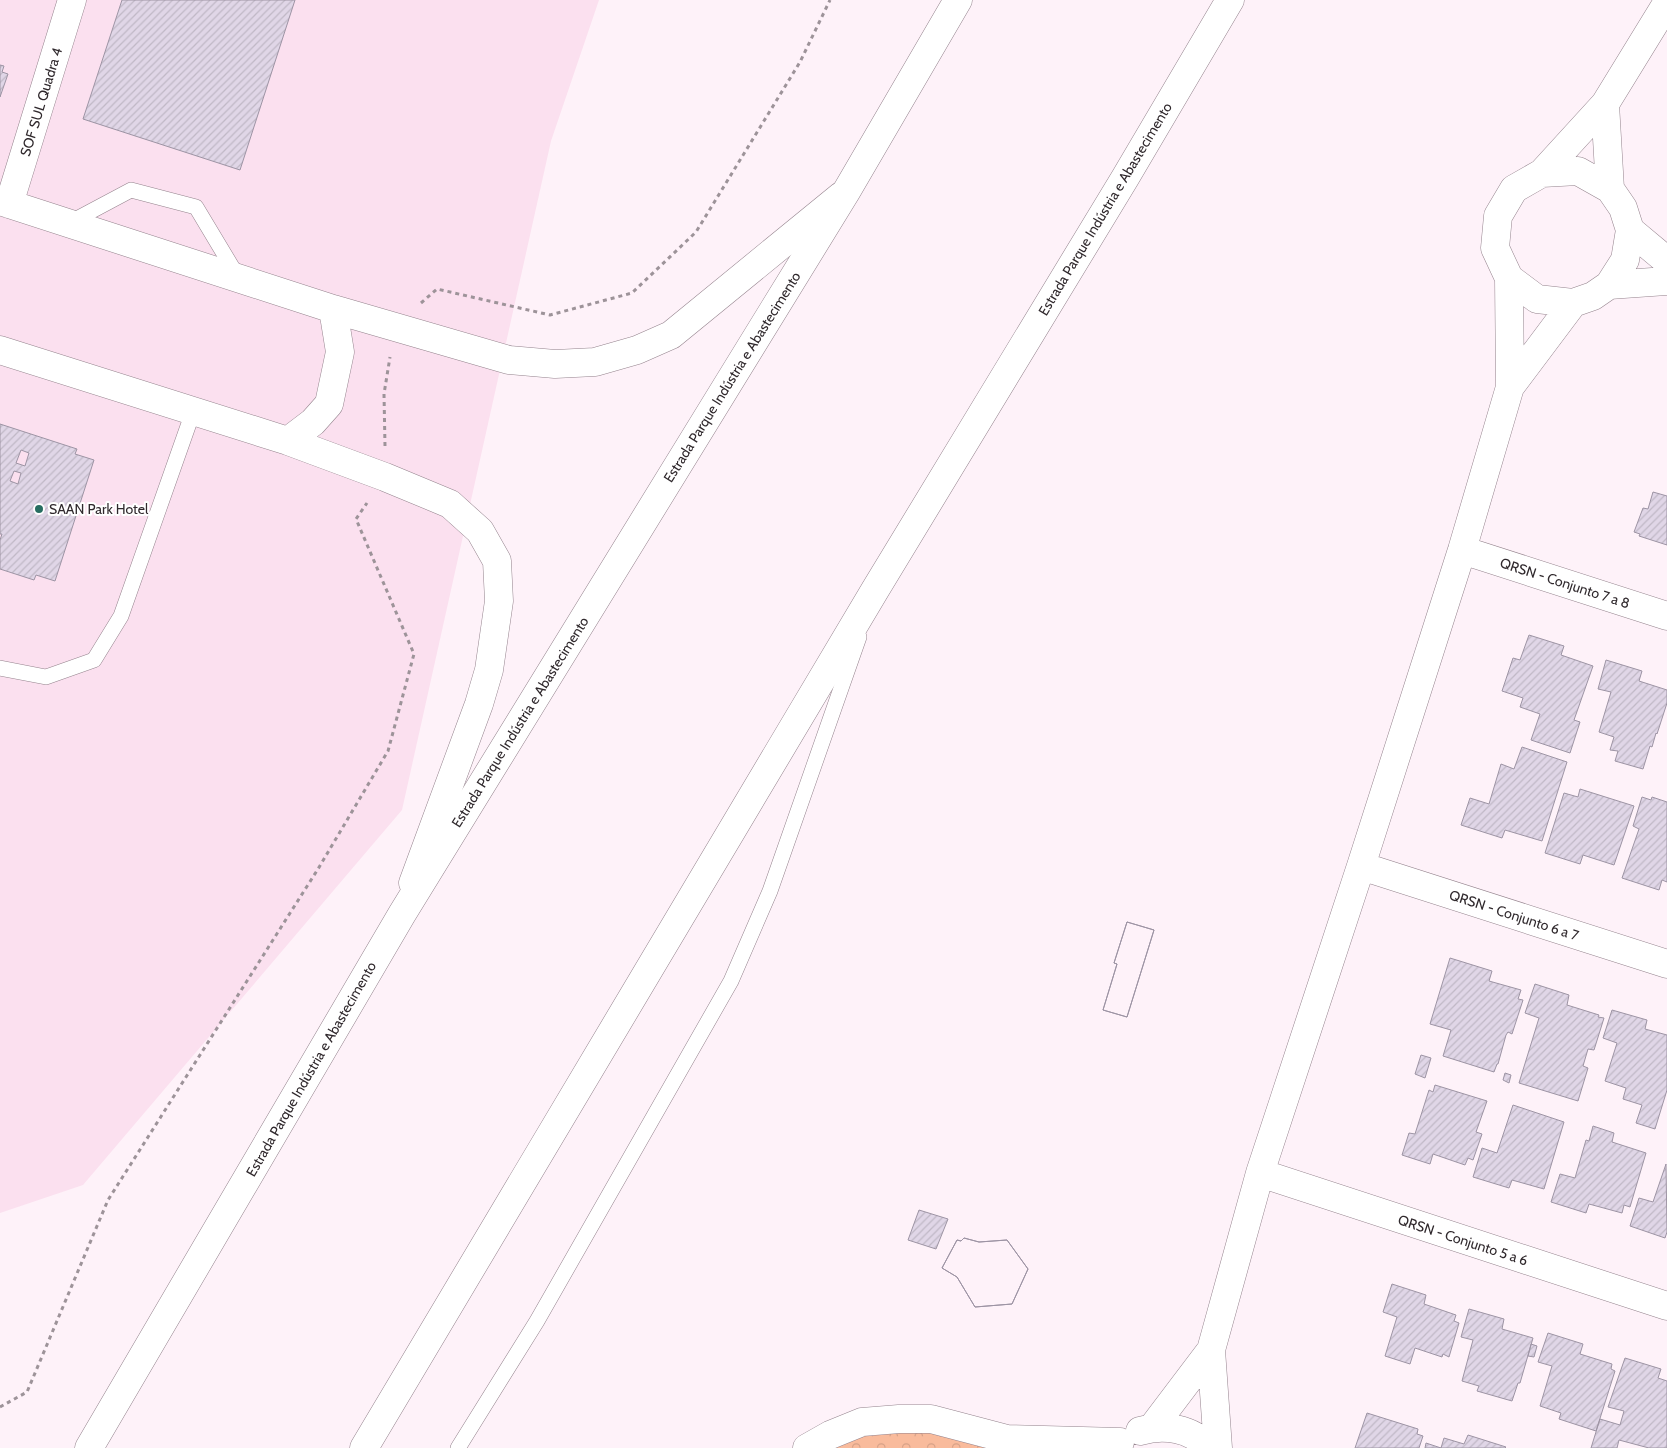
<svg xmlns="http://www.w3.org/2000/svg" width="1667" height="1448" font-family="Cabin,sans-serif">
  <defs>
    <pattern id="park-crowns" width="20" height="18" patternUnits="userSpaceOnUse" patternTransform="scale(1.25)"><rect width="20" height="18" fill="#f9bb9c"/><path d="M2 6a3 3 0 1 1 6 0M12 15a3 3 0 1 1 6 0" fill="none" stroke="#d6a187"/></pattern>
    <pattern id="building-hatch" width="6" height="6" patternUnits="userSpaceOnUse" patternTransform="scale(1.25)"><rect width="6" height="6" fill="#e0d6e7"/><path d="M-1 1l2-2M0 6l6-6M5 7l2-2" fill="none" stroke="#c0b8c6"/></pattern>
  </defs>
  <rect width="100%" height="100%" fill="#fef2f9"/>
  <path fill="#fbe0ef" d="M0 0H599L551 141 402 810 83 1185 0 1213Z"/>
  <path fill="url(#park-crowns)" d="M881 1431H924L991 1448H836L842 1443Z"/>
  <path fill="url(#building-hatch)" stroke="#9d94a4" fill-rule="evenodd" d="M122 0H295L240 170 83 119Z
    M0 65 4 66 2 72 8 74 0 97Z
    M0 424 77 449 75 454 94 460 55 581 36 575 34 580 0 569V540L2 534H0ZM21 450 29 453 25 466 16 463ZM14 471 21 473 18 484 10 481Z
    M1653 492 1667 496V545L1639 536 1640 534 1634 532 1643 508 1648 509Z
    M1529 635 1564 646 1561 655 1593 666 1574 720 1580 722 1570 753 1531 740 1540 714 1520 707 1523 698 1502 691 1513 658 1520 660Z
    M1606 660 1642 671 1639 681 1667 690V703L1657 734 1656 733 1652 747 1650 746 1643 769 1615 761 1618 751 1610 750 1614 737 1599 732 1611 692 1598 689Z
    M1522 747 1567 762 1542 841 1505 830 1502 838 1461 825 1470 798 1489 804 1501 764 1514 769Z
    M1580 789 1634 806 1614 865 1583 855 1580 864 1545 853 1564 793 1578 797Z
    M1642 797 1651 800 1652 797 1667 802V882L1662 880 1659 890 1622 878 1639 829 1633 826Z
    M1127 922 1154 930 1127 1017 1103 1010 1117 964 1114 963Z
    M1127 922 1154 930 1127 1017 1103 1010 1117 964 1114 963Z
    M1450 958 1492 971 1489 981 1521 990 1518 999 1523 1000 1512 1034 1508 1032 1506 1035 1498 1064H1497L1494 1072 1443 1056 1451 1030 1430 1024Z
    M1535 984 1569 995 1567 1005 1599 1015 1598 1017 1604 1018 1594 1050 1588 1049 1583 1066 1588 1068 1578 1101 1519 1083 1539 1018 1525 1013Z
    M1612 1010 1647 1020 1645 1029 1667 1035V1090L1655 1129 1636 1123 1642 1105 1623 1099 1626 1088 1605 1081 1617 1043 1603 1038Z
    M1421 1055 1431 1058 1425 1078 1415 1074Z
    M1505 1073 1511 1075 1509 1083 1503 1080Z
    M1435 1085 1487 1101 1476 1132 1482 1134 1473 1160 1468 1158 1465 1165 1433 1154 1430 1164 1402 1155 1409 1133 1415 1134 1429 1090 1433 1092Z
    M1513 1105 1564 1122 1544 1189 1512 1180 1509 1188 1473 1177 1482 1148 1497 1153Z
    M1593 1126 1614 1133 1612 1142 1646 1153 1630 1207 1624 1205 1622 1213 1589 1204 1586 1213 1551 1202 1560 1174 1575 1178 1586 1140 1589 1141Z
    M1666 1164 1667 1232 1665 1238 1630 1226 1639 1198 1653 1202Z
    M919 1210 948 1219 936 1249 908 1240Z
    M964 1238 979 1242 1007 1240 1028 1269 1012 1304 975 1307 957 1277 942 1268 957 1240 961 1241Z
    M964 1238 979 1242 1007 1240 1028 1269 1012 1304 975 1307 957 1277 942 1268 957 1240 961 1241Z
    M1392 1284 1426 1295 1424 1304 1456 1315 1454 1321 1459 1323 1449 1357 1443 1354 1442 1357 1415 1348 1410 1364 1385 1356 1397 1317 1383 1312Z
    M1469 1309 1504 1319 1502 1329 1533 1338 1520 1383H1518L1512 1401 1477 1391 1479 1386 1462 1381 1473 1340 1461 1337Z
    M1548 1333 1583 1344 1580 1354 1612 1364 1611 1369 1615 1371 1596 1431 1559 1419 1561 1413 1540 1406 1552 1366 1538 1362Z
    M1531 1344 1537 1346 1534 1357 1528 1356Z
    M1625 1358 1661 1369 1658 1378 1667 1381V1448H1649L1619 1440 1617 1448H1591L1600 1419 1620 1425 1624 1411 1608 1407Z
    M1367 1413 1418 1429 1417 1434 1423 1436 1419 1448H1355Z
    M1468 1435 1506 1447 1505 1448H1425L1426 1443 1441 1448 1444 1438 1464 1444Z"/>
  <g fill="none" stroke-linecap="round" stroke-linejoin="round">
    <defs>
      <path id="service" d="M69 223 131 190 196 207 238 277
        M0 668 46 677 94 660 121 616 193 412
        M458 1448 537 1321 731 981 770 891 859 637"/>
      <path id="minor" d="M1605 104 1610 189
        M1542 173 1578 171 1610 189 1623 208 1630 230 1625 260 1609 285 1593 296 1573 303 1537 299 1509 278 1495 248 1498 216 1514 189 1542 173 1605 104 1667 3
        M0 201 333 309 509 360 555 364 595 362 637 350 671 335 841 196
        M9 204 72 0
        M1630 230 1667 261
        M1609 285 1667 281
        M0 350 288 441 385 477 450 504 480 531 497 561 499 601 489 670 479 704 413 883
        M1510 387 1573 303
        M288 441 313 422 329 404 340 352 333 309
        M1462 550 1667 616
        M1361 866 1667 964
        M1260 1173 1667 1306
        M1211 1350 1260 1173 1361 866 1462 550 1510 387 1509 278
        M1152 1428 1211 1350 1218 1448
        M1140 1431C1164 1424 1192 1428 1209 1448
        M807 1448 830 1435 862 1422 899 1419H931L1007 1439 1120 1442"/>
      <path id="trunk" d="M89 1448 402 914 846 192 958 0
        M364 1448 875 590 1125 178 1230 0"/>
    </defs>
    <use href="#service" stroke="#94838d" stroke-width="16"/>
    <use href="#minor" stroke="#94838d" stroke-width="29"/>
    <use href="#trunk" stroke="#94838d" stroke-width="29"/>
    <path stroke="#9d9399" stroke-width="3" stroke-dasharray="4 4" stroke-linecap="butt" d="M421 303 437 289 550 315 632 293 696 232 800 62 830 0
      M385 446 384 394 390 357
      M0 1407 27 1392 108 1200 318 869 388 751 414 654 356 519 367 503"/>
    <use href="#service" stroke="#fff" stroke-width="15"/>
    <use href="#minor" stroke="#fff" stroke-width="28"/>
    <use href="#trunk" stroke="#fff" stroke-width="28"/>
  </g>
  <circle fill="#276d61" stroke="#fff" stroke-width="2" cx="39" cy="509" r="5"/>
  <g text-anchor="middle" stroke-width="4" stroke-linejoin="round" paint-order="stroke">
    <g font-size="14" fill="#30292d" stroke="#fff">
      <text transform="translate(41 102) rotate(-73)" y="5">SOF SUL Quadra 4</text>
      <text transform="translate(1105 209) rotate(-59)" y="5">Estrada Parque Indústria e Abastecimento</text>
      <text transform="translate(732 377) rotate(-58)" y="5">Estrada Parque Indústria e Abastecimento</text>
      <text transform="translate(1565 583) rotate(18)" y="5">QRSN - Conjunto 7 a 8</text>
      <text transform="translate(520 722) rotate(-58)" y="5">Estrada Parque Indústria e Abastecimento</text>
      <text transform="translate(1514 915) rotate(18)" y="5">QRSN - Conjunto 6 a 7</text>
      <text transform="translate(311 1069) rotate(-60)" y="5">Estrada Parque Indústria e Abastecimento</text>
      <text transform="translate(1463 1240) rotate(18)" y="5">QRSN - Conjunto 5 a 6</text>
    </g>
    <g font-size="14" fill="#30292d" stroke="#fff" text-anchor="start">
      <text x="49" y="514">SAAN Park Hotel</text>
    </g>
  </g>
</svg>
